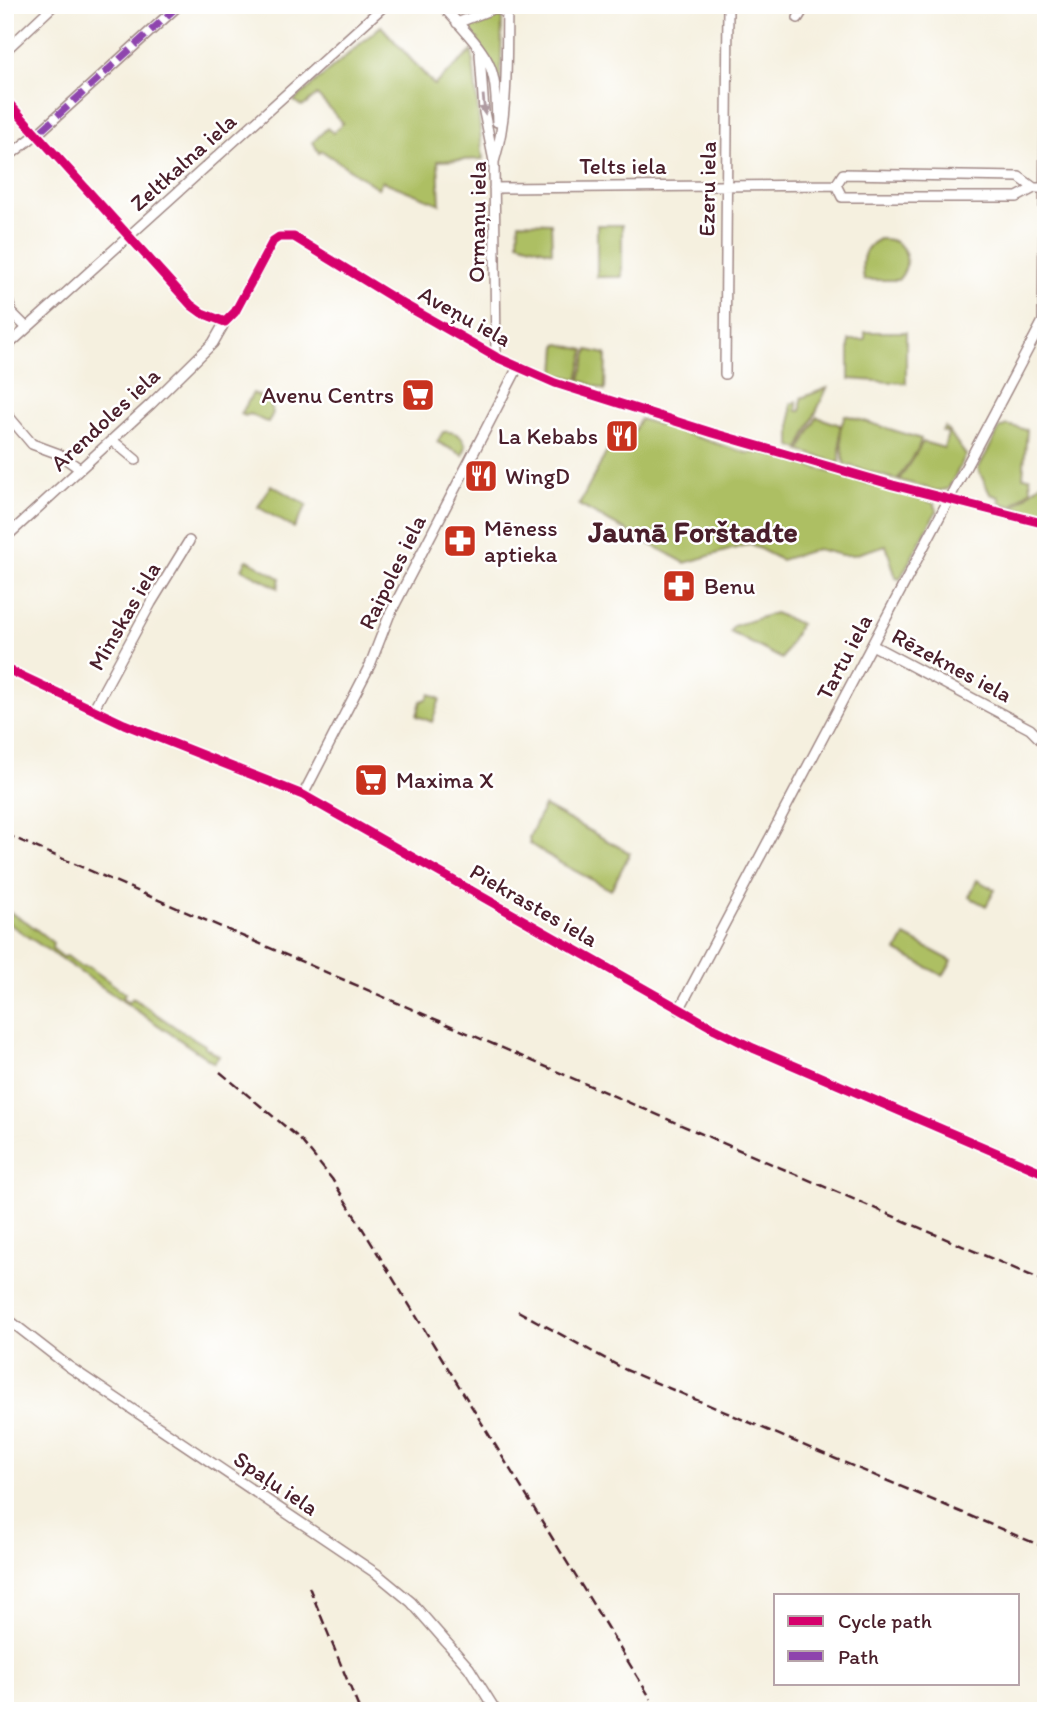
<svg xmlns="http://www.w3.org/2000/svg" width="1051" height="1716" font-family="Itim,sans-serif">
  <rect width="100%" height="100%" fill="#fff"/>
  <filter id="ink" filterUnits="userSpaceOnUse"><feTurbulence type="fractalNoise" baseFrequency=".0143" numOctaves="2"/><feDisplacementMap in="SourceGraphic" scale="14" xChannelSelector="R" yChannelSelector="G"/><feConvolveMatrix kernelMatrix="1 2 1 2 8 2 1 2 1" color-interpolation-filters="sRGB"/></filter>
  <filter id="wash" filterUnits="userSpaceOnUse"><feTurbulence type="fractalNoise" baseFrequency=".00686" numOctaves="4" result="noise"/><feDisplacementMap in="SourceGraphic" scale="28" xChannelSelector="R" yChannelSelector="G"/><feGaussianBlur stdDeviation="1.57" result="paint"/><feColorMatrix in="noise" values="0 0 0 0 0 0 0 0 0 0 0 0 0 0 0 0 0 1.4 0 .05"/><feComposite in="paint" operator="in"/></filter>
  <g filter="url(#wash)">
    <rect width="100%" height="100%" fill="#f5f0df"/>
    <path fill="#adbf63" stroke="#7c6f47" stroke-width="2" d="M492 11 502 15 500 115C499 89 486 49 469 28L471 21Z
      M381 26 434 85 472 51 483 159 438 161 440 204 382 181 378 188 322 151 319 153 313 142 327 128 333 133 343 123 317 95 305 105 301 106 294 101Z
      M519 222 551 223 552 252 518 242Z
      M597 225H622V277H597Z
      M879 239C905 237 915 262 898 280H864C861 262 861 248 879 239Z
      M865 332H906V383L849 379V340H865Z
      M560 344 585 350 578 379 555 374 557 345Z
      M588 350 606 354 605 390 580 380Z
      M827 388 799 449 791 446V404L797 401V411H801V398Z
      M253 393 270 402 273 413 268 423 250 414 245 416 241 414Z
      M845 415 921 439 918 449 897 480 844 464 840 430Z
      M817 417 840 425V463L800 451Z
      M640 419 746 453H766L934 503 937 510 900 579 896 578 886 545 853 555H841L817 549 781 560 750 544 685 563 579 505 614 438 627 445Z
      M1007 425 1027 430 1023 477H1030L1031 489 1012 506 1000 503 999 497 990 494 978 469 1000 428Z
      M945 427 966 455 948 489 937 491 899 480 923 442 944 448 948 433 942 431Z
      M443 432C455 431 462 435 466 446L463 455 437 442Z
      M1046 482V516L1014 507 1041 483Z
      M271 485 307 505 294 528 258 507Z
      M248 560 280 578 278 588 242 569 246 561Z
      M775 613 800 624 782 659 730 632 733 626Z
      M430 694 440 699 432 722 417 716 421 701 427 699Z
      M544 806 630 853 611 890 558 862 530 844 529 838Z
      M977 880 995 890 986 906 969 897Z
      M5 910 27 922 53 943 52 948 63 957 67 956 80 966 89 967 125 993 123 997 128 1002 133 998 178 1029 205 1045V1047L219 1056 214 1063 5 921Z
      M905 936 952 961 943 976 897 951Z"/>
  </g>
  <g filter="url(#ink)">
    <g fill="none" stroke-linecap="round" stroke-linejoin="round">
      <defs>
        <path id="minor" d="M442 5C457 23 477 41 488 62 497 80 496 102 497 122
          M798 18 806 5
          M457 23 495 8 507 13
          M5 51 54 5
          M480 54 484 112 494 161
          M5 99 191 305 202 313 225 322 235 312 273 241 279 237H294L405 305 496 357 555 383 713 433 893 485 1046 524
          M5 159 42 130 179 5
          M836 185 842 197H1017L1034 188H1046
          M836 185 843 174 1019 177 1034 188
          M494 188 836 185
          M5 289 11 312 27 328
          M5 348 385 5
          M496 357 494 162C509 113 506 56 507 5
          M725 374 728 5
          M5 412 32 444 59 454 80 469
          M112 440 136 460
          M5 538 151 404 213 343 225 322
          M872 645 1030 729 1046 745
          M5 668 124 724 303 795 715 1029 753 1048 1046 1174
          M93 710 151 603 189 541
          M303 795 370 665 389 616 518 367
          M679 1010 1043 321 1046 31
          M5 1317 68 1366 377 1574 411 1602 469 1668 496 1711"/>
      </defs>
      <use href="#minor" stroke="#a08885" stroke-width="12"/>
      <use href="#minor" stroke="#fff" stroke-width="9"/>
      <path stroke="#4a1f2b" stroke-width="2.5" stroke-dasharray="10 5" stroke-linecap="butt" d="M5 834 1046 1282
        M220 1072 299 1138 332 1179 651 1699
        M518 1311 626 1370 1046 1548
        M309 1587 360 1711"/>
      <path stroke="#8e44ad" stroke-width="7" stroke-dasharray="14 7" stroke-linecap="butt" d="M42 130 179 5"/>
      <defs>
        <path id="cycleway" d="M5 99 191 305 202 313 225 322 235 312 273 241 279 237H294L405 305 496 357 555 383 713 433 893 485 1046 524
          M5 668 124 724 303 795 715 1029 753 1048 1046 1174"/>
      </defs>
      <use href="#cycleway" stroke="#fff" stroke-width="13"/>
      <use href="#cycleway" stroke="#d6006c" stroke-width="9"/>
    </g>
    <defs><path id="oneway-solid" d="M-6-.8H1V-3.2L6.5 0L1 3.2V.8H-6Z" transform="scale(1.75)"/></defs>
    <use fill="#ae9aa0" href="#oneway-solid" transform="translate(484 105) rotate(85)"/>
  </g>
  <defs>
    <symbol id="supermarket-square" viewBox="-11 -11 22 22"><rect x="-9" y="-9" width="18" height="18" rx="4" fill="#c8321e" stroke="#fff"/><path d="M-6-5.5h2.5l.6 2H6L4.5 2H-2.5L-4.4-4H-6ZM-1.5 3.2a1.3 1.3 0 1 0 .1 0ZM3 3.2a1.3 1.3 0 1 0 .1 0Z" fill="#fff"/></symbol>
    <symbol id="restaurant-square" viewBox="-11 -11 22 22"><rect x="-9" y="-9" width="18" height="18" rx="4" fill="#c8321e" stroke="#fff"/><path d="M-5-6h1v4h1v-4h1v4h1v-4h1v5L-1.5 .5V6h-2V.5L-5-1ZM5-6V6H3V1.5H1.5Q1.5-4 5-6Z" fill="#fff"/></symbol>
    <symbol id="pharmacy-square" viewBox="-11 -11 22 22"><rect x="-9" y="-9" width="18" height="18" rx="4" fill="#c8321e" stroke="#fff"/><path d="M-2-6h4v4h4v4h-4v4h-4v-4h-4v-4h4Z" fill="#fff"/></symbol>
  </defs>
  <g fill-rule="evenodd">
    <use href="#supermarket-square" x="399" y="376" width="38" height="38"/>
    <use href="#restaurant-square" x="603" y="417" width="38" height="38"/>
    <use href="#restaurant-square" x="462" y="457" width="38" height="38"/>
    <use href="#pharmacy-square" x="441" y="522" width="38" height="38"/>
    <use href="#pharmacy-square" x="660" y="567" width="38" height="38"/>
    <use href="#supermarket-square" x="352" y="761" width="38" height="38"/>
  </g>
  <g text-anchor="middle" stroke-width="5" stroke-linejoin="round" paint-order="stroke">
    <g font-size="23" fill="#4a1f2b" stroke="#fff">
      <text transform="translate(183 162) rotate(-42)" y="8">Zeltkalna iela</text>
      <text x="623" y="174">Telts iela</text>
      <text transform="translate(707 189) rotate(-89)" y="8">Ezeru iela</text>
      <text transform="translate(477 222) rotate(-89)" y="8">Ormaņu iela</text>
      <text transform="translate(465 316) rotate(29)" y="8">Aveņu iela</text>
      <text transform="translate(105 419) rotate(-43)" y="8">Arendoles iela</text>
      <text transform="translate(392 572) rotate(-64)" y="8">Raipoles iela</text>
      <text transform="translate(124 616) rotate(-60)" y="8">Minskas iela</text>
      <text transform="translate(844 657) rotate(-62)" y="8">Tartu iela</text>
      <text transform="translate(952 665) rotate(28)" y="8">Rēzeknes iela</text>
      <text transform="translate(534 905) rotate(30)" y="8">Piekrastes iela</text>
      <text transform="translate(276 1483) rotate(34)" y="8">Spaļu iela</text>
    </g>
    <g font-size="23" fill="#4a1f2b" stroke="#fff" text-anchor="start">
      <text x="394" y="403" text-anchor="end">Avenu Centrs</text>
      <text x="598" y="444" text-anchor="end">La Kebabs</text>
      <text x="505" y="484">WingD</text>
      <text x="484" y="536">Mēness<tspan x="484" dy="26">aptieka</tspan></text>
      <text x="704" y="594">Benu</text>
      <text x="396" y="788">Maxima X</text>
    </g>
    <g font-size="30" font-weight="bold" fill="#4a1f2b" stroke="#fff">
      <text x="693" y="542">Jaunā Forštadte</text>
    </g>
  </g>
  <rect width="1051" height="1716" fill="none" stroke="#fff" stroke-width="28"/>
  <rect x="774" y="1594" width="245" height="91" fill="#ffffff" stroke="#b7a5aa" stroke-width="2"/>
  <rect x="788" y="1616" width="35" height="10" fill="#d6006c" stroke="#b7a5aa" stroke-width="2"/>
  <text x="838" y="1628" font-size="21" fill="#4a1f2b">Cycle path</text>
  <rect x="788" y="1651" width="35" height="10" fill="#8e44ad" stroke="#b7a5aa" stroke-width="2"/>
  <text x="838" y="1664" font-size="21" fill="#4a1f2b">Path</text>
</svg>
